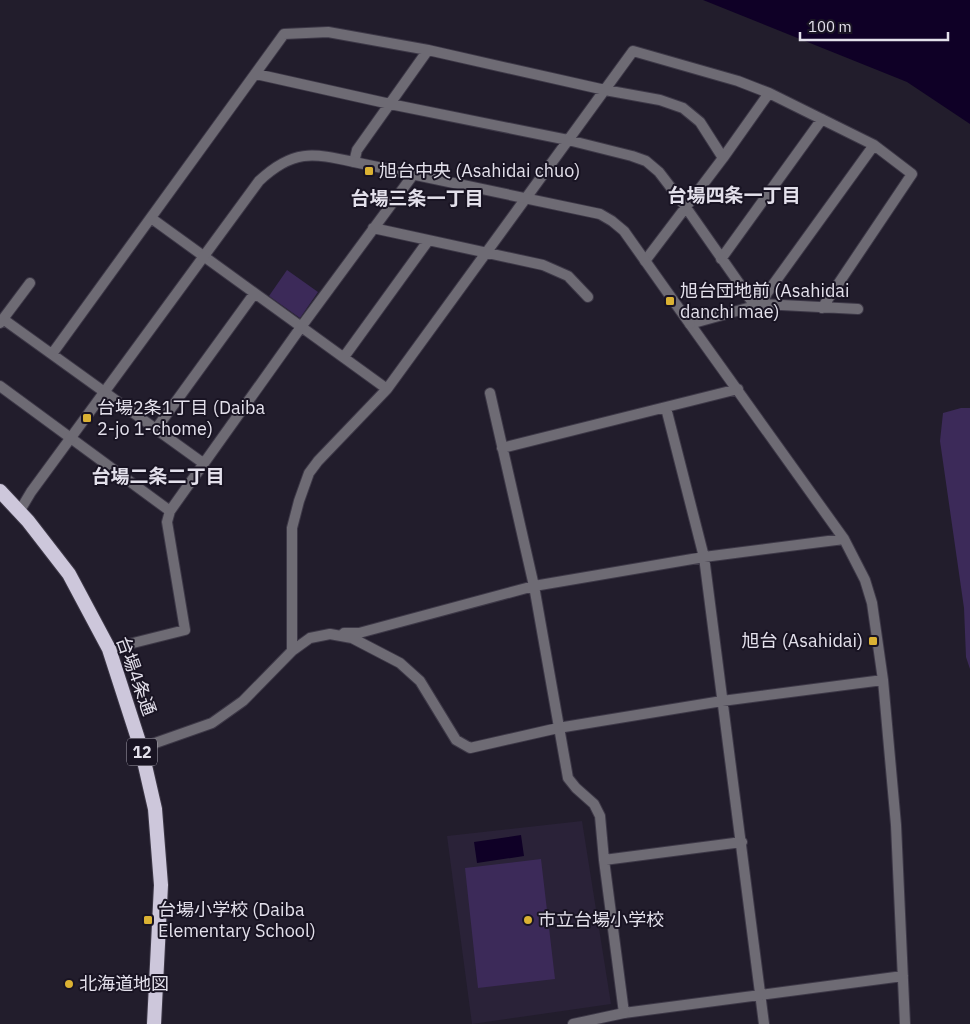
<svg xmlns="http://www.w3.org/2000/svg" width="970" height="1024" font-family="'IBM Plex Sans','Noto Sans JP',sans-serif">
  <rect width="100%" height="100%" fill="#221d2c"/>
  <path fill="#2a2238" d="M582 821 611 1004 472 1024 447 836Z"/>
  <path fill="#3c2a59" d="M287 270 318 292 300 318 269 296Z
    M961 408H970V669L966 657 964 608 940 441 943 413Z
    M541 859 555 979 478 988 465 868Z"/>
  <path fill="#0f0026" d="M703 0H970V124L907 82Z
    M521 835 524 856 477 863 474 842Z"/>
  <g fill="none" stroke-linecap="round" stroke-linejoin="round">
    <defs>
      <path id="minor" d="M256 74 390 104 568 140 632 156 646 161 659 172 685 206 755 306
        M354 162 357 150 428 50
        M151 218 387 389
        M373 228 543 265 568 276 588 297
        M721 259 822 119
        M645 261 723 158 769 93
        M762 304 767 293 874 145
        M858 309 762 304 690 324 844 539 865 580 872 603 883 680 896 825 905 1024
        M3 319 203 463
        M0 323 30 283
        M52 354 284 34 328 32 428 50 605 90 660 100 683 108 700 122 723 158
        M344 357 428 241
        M0 386 170 511
        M490 393 534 586 568 778 576 788 594 804 600 816 604 860 624 1013 903 976
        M666 408 704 557 764 1024
        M156 429 254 294
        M502 448 738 389
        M344 633H359L534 586 704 557 844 539
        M109 649 185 630 167 522 170 511 301 327 413 175
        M292 651 310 638 330 634 352 638 400 663 420 681 456 740 470 748 558 728 722 701 883 680
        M141 748 212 723 243 701 292 651V528L299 501 309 473 318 461 387 389 633 51 738 81 769 93 874 145 912 174 822 308
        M604 860 742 842"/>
      <path id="tertiary" d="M19 512 31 492 259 181C293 149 312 153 354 162L600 214 612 221 624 231 690 324
        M573 1024 624 1013"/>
      <path id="trunk" d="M0 491 28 521 69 574 109 649 141 748 155 809 161 885 154 1024"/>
    </defs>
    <use href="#minor" stroke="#3d3847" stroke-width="12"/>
    <use href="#tertiary" stroke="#3d3847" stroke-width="12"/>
    <use href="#trunk" stroke="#3d3847" stroke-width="16"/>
    <use href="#minor" stroke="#6e6b74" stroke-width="10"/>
    <use href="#tertiary" stroke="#6e6b74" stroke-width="10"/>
    <use href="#trunk" stroke="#cdc7db" stroke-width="14"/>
  </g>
  <g fill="#dbb233" stroke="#191423" stroke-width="2">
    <rect x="364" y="166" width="10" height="10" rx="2.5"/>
    <rect x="665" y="296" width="10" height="10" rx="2.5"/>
    <rect x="82" y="413" width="10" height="10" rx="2.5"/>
    <rect x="868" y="636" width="10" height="10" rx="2.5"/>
    <rect x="143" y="915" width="10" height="10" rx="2.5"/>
    <circle cx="528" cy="920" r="5"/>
    <circle cx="69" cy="984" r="5"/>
  </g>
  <g text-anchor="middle" stroke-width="4" stroke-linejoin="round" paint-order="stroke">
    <rect fill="#191423" stroke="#a6a3af" stroke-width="1" x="127" y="738.5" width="30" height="27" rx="4"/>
    <g font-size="16" font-weight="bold" fill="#e3e0eb">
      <text x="142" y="758">12</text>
    </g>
    <g font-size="18" fill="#e3e0eb" stroke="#191423" text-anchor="start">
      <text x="379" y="177">旭台中央 (Asahidai chuo)</text>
      <text x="680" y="297">旭台団地前 (Asahidai<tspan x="680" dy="21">danchi mae)</tspan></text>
      <text x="97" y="414">台場2条1丁目 (Daiba<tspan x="97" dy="21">2-jo 1-chome)</tspan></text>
      <text x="863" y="647" text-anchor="end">旭台 (Asahidai)</text>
      <text x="158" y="916">台場小学校 (Daiba<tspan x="158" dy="21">Elementary School)</tspan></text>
      <text x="538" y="926">市立台場小学校</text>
      <text x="79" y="990">北海道地図</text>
    </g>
    <g font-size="18" fill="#e3e0eb" stroke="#191423">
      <text transform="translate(136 676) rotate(70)" y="6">台場4条通</text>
    </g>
    <g font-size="19" font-weight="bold" fill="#e3e0eb" stroke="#191423">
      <text x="734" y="202">台場四条一丁目</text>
      <text x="417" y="205">台場三条一丁目</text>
      <text x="158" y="483">台場二条二丁目</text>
    </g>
  </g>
  <path d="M800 32v8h148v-8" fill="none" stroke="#e3e0eb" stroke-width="2.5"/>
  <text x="808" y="32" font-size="15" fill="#e3e0eb" stroke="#191423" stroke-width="4" paint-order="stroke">100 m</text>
</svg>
